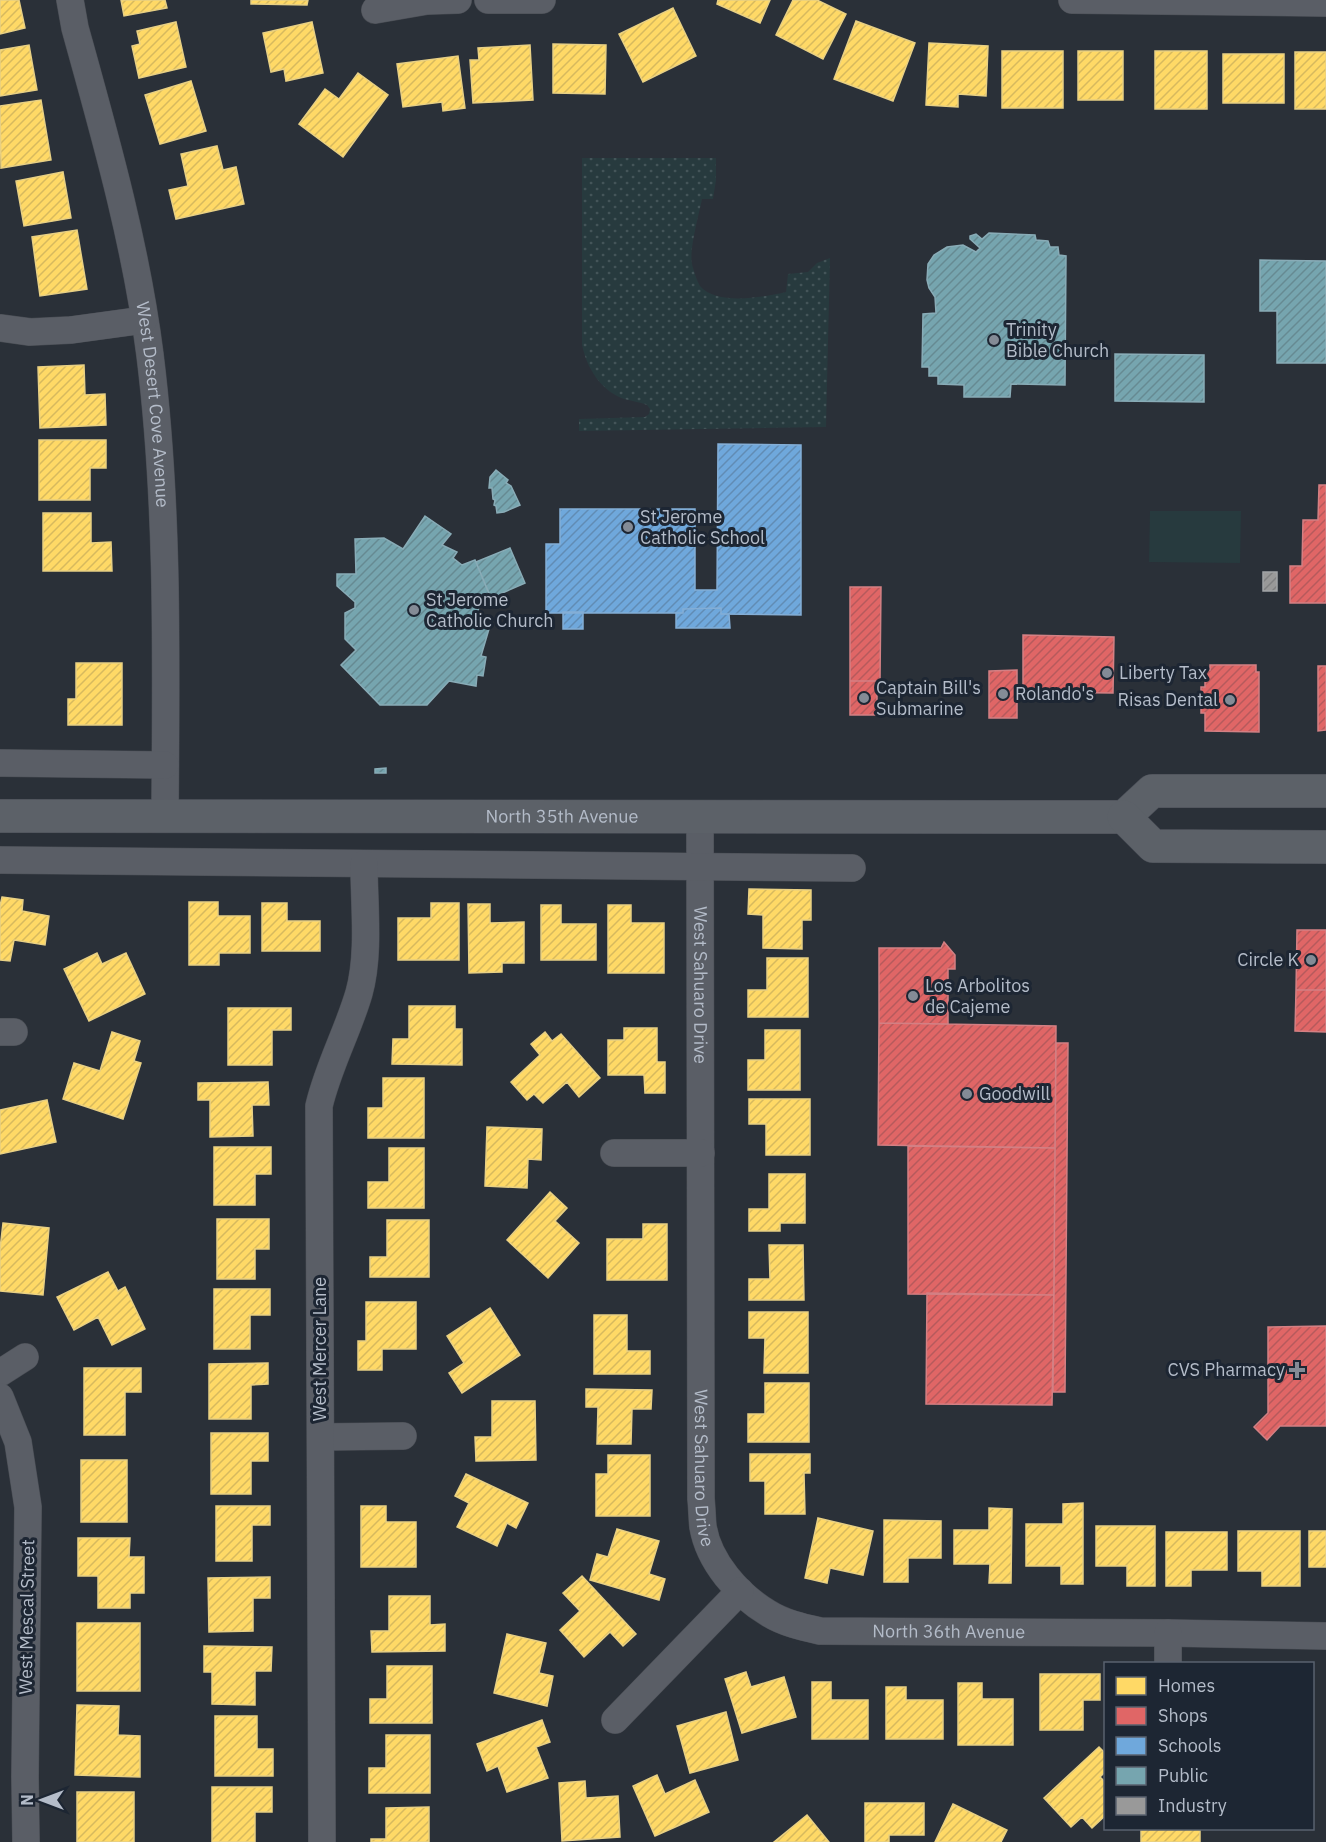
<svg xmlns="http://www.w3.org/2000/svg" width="1326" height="1842" font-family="'IBM Plex Sans',sans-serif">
  <defs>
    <pattern id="grass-dots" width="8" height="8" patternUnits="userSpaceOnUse" patternTransform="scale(1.5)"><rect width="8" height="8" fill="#273a3e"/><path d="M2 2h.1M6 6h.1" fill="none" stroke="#445559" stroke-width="1.8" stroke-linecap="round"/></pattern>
    <pattern id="homes-hatch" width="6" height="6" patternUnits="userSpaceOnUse" patternTransform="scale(1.5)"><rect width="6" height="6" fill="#ffd966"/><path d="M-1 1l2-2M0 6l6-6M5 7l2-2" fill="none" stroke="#d7b95e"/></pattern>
    <pattern id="shops-hatch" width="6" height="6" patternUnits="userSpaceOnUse" patternTransform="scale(1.5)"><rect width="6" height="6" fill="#e06666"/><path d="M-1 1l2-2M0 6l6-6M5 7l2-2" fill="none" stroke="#b65a5c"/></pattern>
    <pattern id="schools-hatch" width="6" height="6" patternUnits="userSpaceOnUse" patternTransform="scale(1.5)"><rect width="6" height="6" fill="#6fa8dc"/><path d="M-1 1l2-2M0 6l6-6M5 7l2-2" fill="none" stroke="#618cb4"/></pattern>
    <pattern id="public-hatch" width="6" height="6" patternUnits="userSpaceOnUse" patternTransform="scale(1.5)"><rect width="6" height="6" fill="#76a5af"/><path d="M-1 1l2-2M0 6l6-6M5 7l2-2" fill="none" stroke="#668a92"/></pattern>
    <pattern id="industry-hatch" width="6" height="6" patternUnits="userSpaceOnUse" patternTransform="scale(1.5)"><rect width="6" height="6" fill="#999"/><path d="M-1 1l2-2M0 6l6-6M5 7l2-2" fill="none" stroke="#808182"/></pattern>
  </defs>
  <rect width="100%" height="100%" fill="#2a3038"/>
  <path fill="url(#grass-dots)" d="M582 158H716V180L713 199H702C699 214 689 250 692 264 693 269 697 281 700 286 717 306 764 297 786 292L788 274 808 272 817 263 830 258 826 427 579 431V419L645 417 649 414 650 409 647 405C640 402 631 401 624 399 600 390 587 368 582 345Z"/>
  <path fill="#273a3e" d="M1150 511H1241L1240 563 1149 562Z"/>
  <path fill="url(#homes-hatch)" stroke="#e8d084" stroke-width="1.5" d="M0 0H19L25 28 0 34Z
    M121 0H165L167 8 124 16Z
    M251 0H308L307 5 251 4Z
    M718 0H770L760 23 717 4Z
    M793 0H817L846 14 823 59 776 35Z
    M673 8 696 56 643 82 619 34Z
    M856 21 915 43 893 101 834 79Z
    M176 22 186 67 139 78 132 46 140 44 137 31Z
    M312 22 323 73 286 81 284 69 271 72 263 33Z
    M929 43 988 46 986 96 958 94V107L926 105Z
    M553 44 606 45 605 94 553 93Z
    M29 45 37 90 0 96V50Z
    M530 45 533 100 473 103 470 60H479L478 48Z
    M1002 51H1063V108H1002Z
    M1078 51H1123V100H1078Z
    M1155 51H1207V109H1155Z
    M1295 52H1326V109H1295Z
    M1223 54H1284V103H1223Z
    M458 56 465 108 443 111 442 102 403 107 397 64Z
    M358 73 388 95 343 157 299 124 325 89 339 99Z
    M191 81 206 131 160 144 145 95Z
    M41 100 51 160 1 168 0 106Z
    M217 146 223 170 236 167 244 204 176 219 169 190 188 186 181 154Z
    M63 172 71 218 24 226 16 181Z
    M77 230 87 289 40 296 32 237Z
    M84 365 85 395 105 394 106 425 40 428 38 367Z
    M39 440H106V468H90V500H39Z
    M43 513H91V543L111 542 112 571H43Z
    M76 663H122V725H68V699H76Z
    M749 889 811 890V920H802V949L763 948V915L748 914Z
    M2 897 23 900 22 911 49 916 45 945 14 940 10 961 0 960V906Z
    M189 902H218V916H250V953H219V965H189Z
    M262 903H287V921H320V951H262Z
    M431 903H459V960H398V918H431Z
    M468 904H490V923L524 922V963H502V972L469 973Z
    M541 905H561V924H596V960H541Z
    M608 905H631V923H664V973H608Z
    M97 953 102 964 126 953 145 994 89 1021 64 969Z
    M767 958H808V1017H748V990H767Z
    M409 1006H455V1029H462V1065L392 1064 393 1039H409Z
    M228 1008H291V1030H272V1065H228Z
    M624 1028H657V1062H665V1093H645L644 1075H608V1040H624Z
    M765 1030H800V1090H748V1060H765Z
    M112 1032 140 1041 134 1061 141 1063 123 1119 63 1099 74 1063 100 1071Z
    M545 1032 552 1041 561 1034 600 1078 579 1097 567 1082 543 1103 534 1094 527 1100 511 1082 540 1055 531 1044Z
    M383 1078H424V1138H368V1108H383Z
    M268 1082 269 1105H252L253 1136 210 1137V1100H198V1083Z
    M749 1099H810V1155H766V1124H749Z
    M47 1100 56 1142 0 1154V1110Z
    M487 1127 542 1129 541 1160 528 1159 527 1188 485 1186Z
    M214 1147H271V1174H255V1205H214Z
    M389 1148H424V1208H368V1182H389Z
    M769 1174H805V1223H780V1231H749V1209H769Z
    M550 1192 567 1208 555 1221 579 1243 548 1278 507 1240Z
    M217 1219H269V1249H255V1279H217Z
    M387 1220H429V1277H370V1257H387Z
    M3 1223 49 1228 43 1295 0 1291V1249Z
    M643 1224H667V1280H607V1239H643Z
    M769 1245H803L804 1300H749V1279H770Z
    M108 1272 118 1291 125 1287 145 1329 112 1345 98 1317 74 1330 57 1297Z
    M214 1289H270V1315H250V1349H214Z
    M366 1302H416V1349H382V1370H358V1341H366Z
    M490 1308 520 1355 462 1393 449 1373 464 1363 447 1336Z
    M749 1312H808V1373H764L765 1338H749Z
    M594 1315H627V1351H650V1374H594Z
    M268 1363V1384L251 1385V1419H209V1364Z
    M84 1368H141V1392H125V1435H84Z
    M765 1383H809V1442H748V1414H765Z
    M586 1389 652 1390 651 1409H632L631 1444H597L598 1407H586Z
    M492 1401H535L536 1460 476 1461 475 1437H492Z
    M211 1433H268V1461H251V1494H211Z
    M750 1454H810V1473H804L805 1514H765V1481H750Z
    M608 1455H650V1516H596V1474H608Z
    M81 1460H127V1522H81Z
    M466 1474 528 1503 516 1528 507 1523 497 1546 457 1527 469 1503 455 1496Z
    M1083 1503V1584H1061V1566H1026V1524H1063V1504Z
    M216 1506H270V1525H252V1561H216Z
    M361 1506H386V1522H416V1567H361Z
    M989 1508 1012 1509 1011 1583H989L990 1564H954V1530H989Z
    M818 1518 873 1531 863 1575 830 1568 827 1583 805 1578Z
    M884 1520 941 1521V1558H908V1582H884Z
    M1096 1526H1155V1586H1127V1566H1096Z
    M617 1529 659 1541 649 1574 665 1579 659 1600 590 1580 597 1554 608 1557Z
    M1238 1531H1300V1586H1262V1571H1238Z
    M1309 1531H1326V1567H1309Z
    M1166 1532H1227V1570H1191V1586H1166Z
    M78 1538H130L129 1557H144V1593H130V1608H98V1576H78Z
    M582 1576 636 1634 623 1646 610 1632 584 1657 560 1630 580 1611 563 1593Z
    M270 1577V1598H253V1631L209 1632 208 1578Z
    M389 1596H430V1625L445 1624V1651L372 1652 371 1631H389Z
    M77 1623H140V1691H77Z
    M507 1634 546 1643 539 1673 553 1676 547 1706 494 1693Z
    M204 1646 272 1647 271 1671H255V1705L212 1704V1672H204Z
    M387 1666H432V1723H370V1699H387Z
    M746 1672 751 1687 784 1677 796 1717 742 1733 725 1679Z
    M1040 1674H1100V1700H1083V1730H1040Z
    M812 1682H831V1700H868V1739H812Z
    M958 1683H982V1699H1013V1745H958Z
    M886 1687H906V1700H943V1739H886Z
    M77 1705 119 1706 118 1735 140 1736V1777L75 1775Z
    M726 1712 738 1760 690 1773 677 1726Z
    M215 1716H257V1749H273V1776H215Z
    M542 1720 550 1742 536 1747 548 1778 507 1792 498 1766 487 1771 477 1744Z
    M386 1735H430V1793H369V1768H386Z
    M1099 1747 1106 1754V1771L1100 1777 1106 1783V1815L1092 1828 1082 1817 1071 1827 1044 1798Z
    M657 1775 665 1794 695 1780 709 1812 655 1836 633 1786Z
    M585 1781 586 1798 618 1796 620 1837 562 1841 559 1783Z
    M212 1787H272V1812H255V1842H212Z
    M77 1792H134V1842H77Z
    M865 1803H924V1835H889V1842H865Z
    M953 1804 1007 1830 1001 1842H935Z
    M429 1807V1842H371V1839H386V1808Z
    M807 1815 829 1842H774Z
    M1141 1828H1200V1842H1141Z"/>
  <path fill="url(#shops-hatch)" stroke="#d38084" stroke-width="1.5" d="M1319 485H1326V603H1290V566H1302L1303 520H1318Z
    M850 587H881L880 681H850Z
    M1023 635 1114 637 1113 693 1023 692Z
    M1210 665H1256V672H1259V732L1205 731V713H1201V687H1205V670H1210Z
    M1318 666H1326V730L1318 731Z
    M1017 670V718H989V671Z
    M850 681H877V715H850Z
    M1297 930H1326V990H1296Z
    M944 942 955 955V969H948V1024L879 1023V948H941Z
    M1296 990H1326V1032L1295 1031Z
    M879 1023 1056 1026 1055 1148 878 1145Z
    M1056 1043H1068L1065 1392H1053Z
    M908 1146 1055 1148 1054 1295 908 1294Z
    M927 1293 1054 1295 1052 1405 926 1404Z
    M1326 1326V1426H1280L1267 1440 1254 1427 1268 1413V1327Z"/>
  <path fill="url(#schools-hatch)" stroke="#84aed6" stroke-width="1.5" d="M718 444 801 445V615L721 614V608L683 609V613H546V544H560V509H695V590H717Z
    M721 608V614H729L730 628H676V613H683V609Z
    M563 612H583V629H563Z"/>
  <path fill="url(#public-hatch)" stroke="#89acb7" stroke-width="1.5" d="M989 233 1035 235 1036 240 1048 241 1050 247H1058L1059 255 1066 256 1065 385 1011 384 1010 397H964V385L938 384V376H929V367H922L923 314 936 313 935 297 929 288 927 280 928 264 934 255 947 247 963 245 976 252 980 248 970 239V236L976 234 982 239Z
    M1260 260 1326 261V363H1277V311H1260Z
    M1115 354 1204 355V402L1115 401Z
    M496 470 508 480 506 483 511 486 520 505 504 512 497 513 496 506 494 505 495 500 493 499 492 488H489L490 477Z
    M425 516 451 534 442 545 457 552 453 558 462 565 475 560 492 601 479 606 477 617 492 619 481 656 486 657 483 676 477 675 476 686 449 681 427 705H380L341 665 356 650 345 639V613L355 608V602L337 586V574H356L355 539 384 538 403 549Z
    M510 548 525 583 491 598 476 562Z
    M386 768V773H375V769Z"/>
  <path fill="url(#industry-hatch)" stroke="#a1a4a7" stroke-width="1.5" d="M1263 572H1277V591H1263Z"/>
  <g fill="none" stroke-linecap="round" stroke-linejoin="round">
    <defs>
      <g id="minor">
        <path id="s1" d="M70 0 75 28C105 136 136 244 150 355 169 508 166 663 165 817"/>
        <path d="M488 0H542"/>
        <path d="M1072 0 1326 3"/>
        <path d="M375 10 427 1 458 0"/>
        <path d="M0 328 30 332 71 330 144 320"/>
        <path d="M0 763 165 765"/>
        <path id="s2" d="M700 817 701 1499C702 1508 702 1518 703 1527 709 1562 738 1595 768 1613 784 1623 802 1627 820 1631L1168 1633 1326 1636"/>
        <path d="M0 860 852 868"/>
        <path d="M0 1032H14"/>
        <path d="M614 1153H701"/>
        <path d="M0 1373 25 1357"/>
        <path d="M0 1397 18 1442 28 1507 25 1777 26 1842"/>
        <path d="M321 1437 403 1436"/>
        <path d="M1168 1633V1664"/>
        <path d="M615 1720 740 1591"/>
        <path d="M322 1842 319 1106C328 1067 348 1031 359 993 370 954 364 904 364 864"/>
      </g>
      <g id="major">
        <path id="s3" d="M0 816 1124 817 1152 791H1326"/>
        <path d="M1124 817 1153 846 1326 847"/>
      </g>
    </defs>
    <use href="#minor" stroke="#484c53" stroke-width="28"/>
    <use href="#major" stroke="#484c55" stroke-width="34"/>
    <use href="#minor" stroke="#5a5e66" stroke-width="27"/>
    <use href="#major" stroke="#5c6168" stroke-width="33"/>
  </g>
  <g fill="#848b96" stroke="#1d2633" stroke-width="2">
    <circle cx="994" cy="340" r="6"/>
    <circle cx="628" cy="527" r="6"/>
    <circle cx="414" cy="610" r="6"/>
    <circle cx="1107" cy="673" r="6"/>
    <circle cx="1003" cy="694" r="6"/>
    <circle cx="864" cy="698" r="6"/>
    <circle cx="1230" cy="700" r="6"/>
    <circle cx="1311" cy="960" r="6"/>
    <circle cx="913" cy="996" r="6"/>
    <circle cx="967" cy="1094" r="6"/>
    <path d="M1294 1361h6v6h6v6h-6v6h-6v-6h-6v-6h6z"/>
  </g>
  <g text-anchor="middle" stroke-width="6" stroke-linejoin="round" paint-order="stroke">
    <g font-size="18" fill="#b4bcc9" stroke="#1d2633" text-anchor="start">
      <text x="1006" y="336">Trinity<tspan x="1006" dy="21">Bible Church</tspan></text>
      <text x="640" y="523">St Jerome<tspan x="640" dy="21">Catholic School</tspan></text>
      <text x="426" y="606">St Jerome<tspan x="426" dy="21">Catholic Church</tspan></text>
      <text x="1119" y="679">Liberty Tax</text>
      <text x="876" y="694">Captain Bill's<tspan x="876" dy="21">Submarine</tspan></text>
      <text x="1015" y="700">Rolando's</text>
      <text x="1218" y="706" text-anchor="end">Risas Dental</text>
      <text x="1299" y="966" text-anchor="end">Circle K</text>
      <text x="925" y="992">Los Arbolitos<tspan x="925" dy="21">de Cajeme</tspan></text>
      <text x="979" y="1100">Goodwill</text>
      <text x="1285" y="1376" text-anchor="end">CVS Pharmacy</text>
    </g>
    <g font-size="18" fill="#b4bcc9" stroke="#1d2633">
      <text dy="6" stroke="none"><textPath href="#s1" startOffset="414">West Desert Cove Avenue</textPath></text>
      <text dy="6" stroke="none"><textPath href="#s3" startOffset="562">North 35th Avenue</textPath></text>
      <text dy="6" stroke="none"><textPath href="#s2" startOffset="168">West Sahuaro Drive</textPath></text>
      <text transform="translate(320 1349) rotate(-90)" y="6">West Mercer Lane</text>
      <text dy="6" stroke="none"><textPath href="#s2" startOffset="651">West Sahuaro Drive</textPath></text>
      <text transform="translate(27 1617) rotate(-89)" y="6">West Mescal Street</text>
      <text dy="6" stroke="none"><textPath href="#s2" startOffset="1005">North 36th Avenue</textPath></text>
    </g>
  </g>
  <rect x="1104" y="1662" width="210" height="168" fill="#1d2633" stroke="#59626f" stroke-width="1.5"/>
  <rect x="1116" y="1677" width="30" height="18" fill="#ffd966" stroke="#59626f" stroke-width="1.5"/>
  <text x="1158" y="1692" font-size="18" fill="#b4bcc9">Homes</text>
  <rect x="1116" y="1707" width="30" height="18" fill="#e06666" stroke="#59626f" stroke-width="1.5"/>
  <text x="1158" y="1722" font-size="18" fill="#b4bcc9">Shops</text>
  <rect x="1116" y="1737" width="30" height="18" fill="#6fa8dc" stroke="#59626f" stroke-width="1.5"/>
  <text x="1158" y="1752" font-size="18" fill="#b4bcc9">Schools</text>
  <rect x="1116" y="1767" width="30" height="18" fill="#76a5af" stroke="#59626f" stroke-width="1.5"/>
  <text x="1158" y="1782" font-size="18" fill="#b4bcc9">Public</text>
  <rect x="1116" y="1797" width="30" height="18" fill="#999999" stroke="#59626f" stroke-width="1.5"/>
  <text x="1158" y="1812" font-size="18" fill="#b4bcc9">Industry</text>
  <g transform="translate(42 1800) rotate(270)" stroke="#1d2633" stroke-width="4.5" paint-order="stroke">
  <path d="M0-4.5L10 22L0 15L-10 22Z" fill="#b4bcc9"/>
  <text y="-9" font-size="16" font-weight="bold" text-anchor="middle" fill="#b4bcc9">N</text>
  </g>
</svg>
